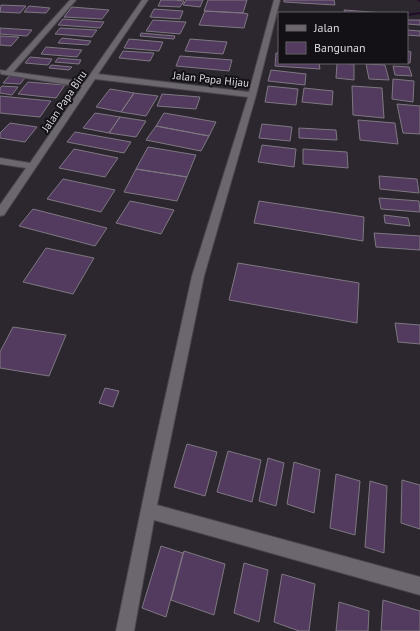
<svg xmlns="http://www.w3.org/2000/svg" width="420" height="631" font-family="'PT Sans',sans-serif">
  <rect width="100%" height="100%" fill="#2c272f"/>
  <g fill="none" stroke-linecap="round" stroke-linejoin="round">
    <path fill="#210b2b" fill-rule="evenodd" d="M417 0H420V2Z
      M420 12V14L407 16V14Z"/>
  </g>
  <path fill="#523b5e" stroke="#7e7881" d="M161 0H175L184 1 180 7 158 6Z
    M186 0H203L200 7 183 5Z
    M208 0H247L243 13 204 11Z
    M284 0H334L335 5 284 2Z
    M1 5 26 6 20 13 0 12Z
    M29 6 50 8 46 13 24 12Z
    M72 7 109 10 102 19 64 17Z
    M154 9 183 11 180 19 150 17Z
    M344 10 384 13H345Z
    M205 11 243 13 248 14 244 28 199 25Z
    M63 19 104 22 100 28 58 25Z
    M153 20 186 22 180 34 146 31Z
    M407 20H420V25L407 24Z
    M0 28 32 30 27 36 0 34Z
    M60 28 97 30 92 37 55 34Z
    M407 30 420 31V36L407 35Z
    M141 33 175 36 174 39 140 36Z
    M0 36 19 37 11 46 0 45Z
    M62 38 91 41 88 45 58 43Z
    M129 39 163 42 159 51 124 48Z
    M190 39 227 42 223 54 185 51Z
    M46 47 82 50 77 57 41 54Z
    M123 51 154 53 150 61 119 58Z
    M407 51 411 52 410 63H407Z
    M276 53H279V63H319L320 69 275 66Z
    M180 56 232 60 229 71 176 66Z
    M30 57 52 59 48 65 25 63Z
    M58 58 81 60 79 64 55 62Z
    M337 63 354 64V80L336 78Z
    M366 64 385 65 389 80 369 79Z
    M51 65 72 67 69 70 49 68Z
    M393 66 409 67 412 76 395 75Z
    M271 70 306 74 305 85 268 81Z
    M10 75 26 77 20 84 3 83Z
    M393 79 414 81 413 102 392 99Z
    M28 82 65 85 56 98 18 94Z
    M2 86 18 87 12 95 0 93V88Z
    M268 86 298 89 296 105 265 102Z
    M352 86 382 88 384 118 353 115Z
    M304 88 333 91 332 105 302 102Z
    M110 89 134 93 121 112 96 107Z
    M134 93 158 96 146 116 121 112Z
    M162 94 200 97 196 109 157 106Z
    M0 96 51 101 40 117 0 113Z
    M397 104 420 106V134L403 133Z
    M95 113 120 117 109 133 83 128Z
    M164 113 216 122 209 136 156 126Z
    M120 117 146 121 136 137 109 133Z
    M358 120 395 123 398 144 360 140Z
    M10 123 37 127 25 142 0 138V133Z
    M262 124 292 127 290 141 259 138Z
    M156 126 209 136 201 151 146 140Z
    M299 128 336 130 337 140 299 138Z
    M75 132 131 142 124 153 67 142Z
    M262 145 296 149 294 167 258 162Z
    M148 147 196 155 187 177 136 169Z
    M74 149 118 158 105 177 59 168Z
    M303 149 347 152 348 168 303 164Z
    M136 169 187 177 177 201 124 192Z
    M379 176 417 179 419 193 380 189Z
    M63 179 115 190 101 212 47 199Z
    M379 198 419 201 420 212 381 209Z
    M130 201 174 210 161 234 116 223Z
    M259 201 364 217 363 241 254 223Z
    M33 209 107 228 95 246 19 226Z
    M384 215 408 218 410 226 385 223Z
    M374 233 420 236V250L376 247Z
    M46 248 94 258 73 294 23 282Z
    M238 263 359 283 357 323 229 300Z
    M395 323 420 325V344L398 342Z
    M13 327 66 335 49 376 0 368V352Z
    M105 388 119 391 113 407 99 403Z
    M187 444 217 452 205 496 174 487Z
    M228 451 261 460 252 502 217 492Z
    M268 458 284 463 276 506 259 501Z
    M294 462 320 470 314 513 287 504Z
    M336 474 360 481 355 535 330 528Z
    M402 480 420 485V529L401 523Z
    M370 481 387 486 384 553 365 547Z
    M161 546 183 553 166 617 142 608Z
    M184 551 225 564 214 615 171 600Z
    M244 563 268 570 259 622 234 613Z
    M282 574 315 584 309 631H299L274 622Z
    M383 600 420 611V631H381Z
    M339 602 369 611 368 631H336Z"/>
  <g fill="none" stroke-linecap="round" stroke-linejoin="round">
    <defs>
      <path id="minor" d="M70 0H76L13 72 85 82 142 0H148L98 74 249 92 274 0H280L256 95 204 276 157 505 420 577V595L154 520 134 631H116L149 471 192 276 248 97 95 79 4 215 0 216V205L26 168 0 164V158L30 163 82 87 1 74 0 70 6 71Z"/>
    </defs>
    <use href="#minor" stroke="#49454b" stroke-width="2"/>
    <use href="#minor" fill="#6c666f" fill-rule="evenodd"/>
  </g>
  <g text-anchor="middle" stroke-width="4" stroke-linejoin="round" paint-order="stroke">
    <g font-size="11" fill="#dddadf" stroke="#131115">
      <text transform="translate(211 79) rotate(6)" y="4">Jalan Papa Hijau</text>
      <text transform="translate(64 101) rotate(-56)" y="4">Jalan Papa Biru</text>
    </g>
  </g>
  <rect x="278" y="12" width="130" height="52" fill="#131115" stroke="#646166"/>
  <rect x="286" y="25" width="20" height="6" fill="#6c666f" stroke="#646166"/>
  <text x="314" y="32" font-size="12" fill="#dddadf">Jalan</text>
  <rect x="286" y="42" width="20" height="12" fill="#523b5e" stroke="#646166"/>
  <text x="314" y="52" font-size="12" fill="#dddadf">Bangunan</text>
</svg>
